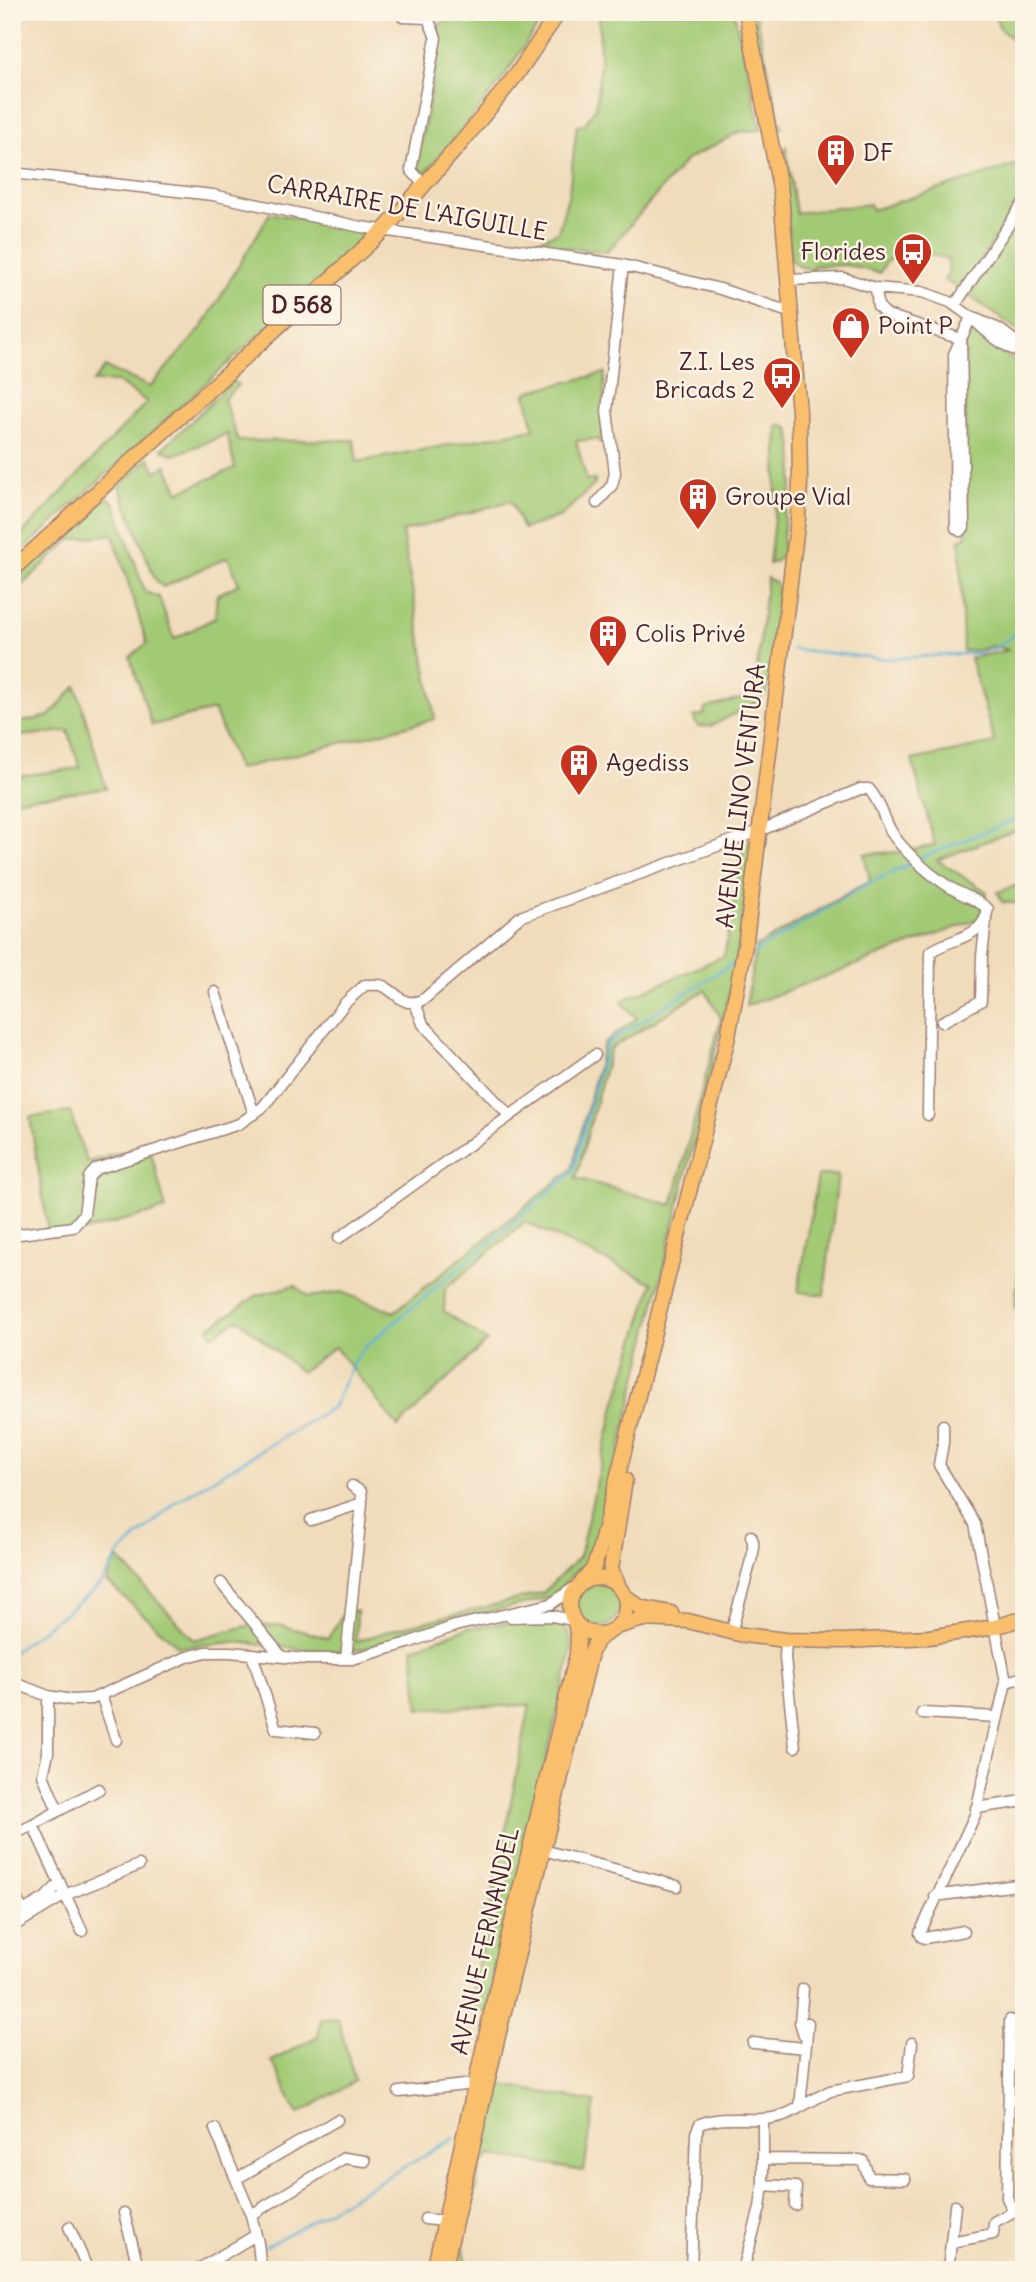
<svg xmlns="http://www.w3.org/2000/svg" width="1036" height="2282" font-family="Delius,sans-serif">
  <rect width="100%" height="100%" fill="#fcf5e5"/>
  <filter id="ink" filterUnits="userSpaceOnUse"><feTurbulence type="fractalNoise" baseFrequency=".0143" numOctaves="2"/><feDisplacementMap in="SourceGraphic" scale="14" xChannelSelector="R" yChannelSelector="G"/><feConvolveMatrix kernelMatrix="1 2 1 2 8 2 1 2 1" color-interpolation-filters="sRGB"/></filter>
  <filter id="wash" filterUnits="userSpaceOnUse"><feTurbulence type="fractalNoise" baseFrequency=".00686" numOctaves="4" result="noise"/><feDisplacementMap in="SourceGraphic" scale="28" xChannelSelector="R" yChannelSelector="G"/><feGaussianBlur stdDeviation="1.57" result="paint"/><feColorMatrix in="noise" values="0 0 0 0 0 0 0 0 0 0 0 0 0 0 0 0 0 1.4 0 .05"/><feComposite in="paint" operator="in"/></filter>
  <g filter="url(#wash)">
    <rect width="100%" height="100%" fill="#f0dcbb"/>
    <path fill="#a2ca75" stroke="#767450" stroke-width="2" fill-rule="evenodd" d="M478 12H547L499 84 425 174 419 172 417 165 439 45 438 24Z
      M599 12H734L761 130 739 132 686 160 607 252 530 244 558 232 569 193 577 125H584L596 107 600 63Z
      M749 12H755L779 120 783 128H777L775 124Z
      M994 12H1024V48L1000 29Z
      M786 148 796 213 870 204 872 210 1015 165 1024 167V194L961 290 944 280 949 270 948 262 943 257C916 254 893 243 880 273L846 265 813 266V271L796 265 791 260 782 157Z
      M1024 210V334L968 295Z
      M270 213 360 230 365 233 362 241 12 560V545L147 402 117 382H93L105 367 150 387 203 326Z
      M970 332 1024 367V827L937 860 987 892 979 919 746 1006 756 947 870 880 864 854 901 852 935 845 912 760 995 743 970 658 1009 650 991 646 980 650 963 651 960 539 966 538 965 340Z
      M605 373C603 387 605 435 600 443L596 439 576 441 587 481 595 480V484L561 516 523 529 511 501 402 532 435 719 238 769 214 710 152 725 130 657 147 643 113 534 70 540 12 594V582L104 499 109 498 115 504 145 592 159 597 174 639 215 618 217 595 239 584 228 557 163 587 155 579 119 486 149 458 156 472 166 465 179 492 235 468 227 434 174 455 162 449 233 381 238 385 224 399 238 441 354 440 357 462 534 429 526 394 530 391Z
      M778 425 788 427 791 434 794 460 792 488 785 510 782 553 777 561 769 564 775 510Z
      M767 578 775 582 778 587 775 642 767 692 755 703 711 726 698 727 693 717 705 714 704 709 754 695Z
      M76 686 106 788 12 800V777L80 768 68 731 12 737V724L49 716Z
      M749 840 752 844 735 970 596 1549C590 1564 585 1564 573 1574 563 1582 563 1590 550 1598L448 1621 363 1649 328 1652 236 1642 179 1647 107 1582 111 1569 118 1558 194 1640 246 1626 279 1625 328 1638 345 1611H357L356 1642 391 1630 543 1593 579 1557 615 1405 653 1283 525 1222 445 1289 444 1311 487 1341 398 1427 335 1347 301 1372 238 1319 212 1336 209 1328 256 1296 295 1285 308 1297 341 1292 394 1312 572 1169 604 1043 637 1018 621 1001 724 956 744 843ZM705 990 721 1018 672 1205 576 1178 610 1049Z
      M1024 883V904L1002 902 998 892Z
      M70 1112 87 1162 149 1145 166 1209 73 1234 49 1236 30 1117Z
      M1024 1126V1307L1015 1308 1020 1250 1022 1127Z
      M818 1175H838L824 1295 798 1292Z
      M576 1605a22 22 0 1 1 44 0a22 22 0 1 1-44 0Z
      M519 1621C547 1621 569 1614 572 1649L487 2013 468 2008 490 1909 530 1705 419 1709 413 1648 467 1628Z
      M321 2018 338 2019 355 2081 298 2114 272 2061 318 2036Z
      M493 2083 595 2102 584 2171 490 2155 481 2165 463 2244 467 2264 499 2270H453Z"/>
    <g fill="none" stroke-linecap="round" stroke-linejoin="round">
      <path stroke="#5db1d9" stroke-width="2.5" d="M792 649 884 659 980 653 995 648 1024 628
        M920 858 1024 816
        M752 954 862 887 910 864
        M12 1653 92 1592 101 1584 120 1553 177 1501 333 1407 355 1359 363 1349 573 1172 606 1044 733 963
        M265 2247 455 2138"/>
    </g>
  </g>
  <g filter="url(#ink)">
    <g fill="none" stroke-linecap="round" stroke-linejoin="round">
      <defs>
        <path id="minor" d="M401 12 403 17 428 18 436 38 411 170 424 185
          M12 173 213 195 361 227 623 265 720 289 789 312
          M787 280 843 278 876 288 922 292 950 302 971 317 961 339 887 315 878 306 876 288
          M955 305 1024 202
          M971 317C987 333 1002 346 1024 354
          M976 319 999 329 1024 348
          M961 339 964 528 960 531 956 528 954 354Z
          M597 503 612 485 615 473 607 411 623 265
          M215 992 254 1114
          M415 1003 423 1024 509 1115
          M942 1022 981 1001 982 956 986 920
          M12 1235 73 1227 84 1214 89 1177 96 1169 239 1124 263 1107 345 1003 365 985C371 985 378 984 383 986 400 994 402 1009 424 999L520 917 759 831 860 789H869C884 806 884 827 901 845 918 864 937 881 960 893 970 898 979 901 988 909 983 939 952 937 930 952L928 1115
          M339 1238 595 1055
          M943 1425V1443L939 1465 975 1524 1006 1682 975 1815 920 1933 922 1937 925 1938 964 1931
          M352 1486 361 1492 362 1503
          M311 1520 362 1503 346 1659
          M221 1583 282 1657
          M511 1617 552 1616 573 1620
          M731 1633 753 1553V1541L751 1536
          M786 1640 785 1658 795 1747
          M252 1654 276 1729 315 1733
          M12 1682 48 1696 72 1700 92 1699 187 1657 206 1652H230L306 1659H352L408 1643 455 1626 551 1604 579 1584
          M1006 1682 1024 1677
          M101 1695 116 1740
          M48 1696V1753L43 1775 58 1811 33 1825 82 1931
          M922 1713 998 1717
          M976 1808 1024 1801
          M58 1811 99 1789
          M12 1835 33 1825
          M543 1850 677 1886
          M12 1891 23 1911 45 1898 60 1883
          M935 1896 1024 1884
          M12 1927 65 1895 139 1865
          M803 1989 800 2022 804 2035
          M1010 2020 1007 2198 1011 2206 1024 2209
          M753 2043 805 2048
          M399 2092 475 2084
          M800 2107 830 2091 908 2076 912 2043
          M215 2129 251 2215 258 2243 261 2270
          M763 2159 860 2160 863 2161 869 2178 905 2179
          M236 2179 337 2120
          M763 2185 796 2187 795 2205
          M124 2213 139 2270
          M251 2215 344 2158 365 2161
          M425 2219 444 2221
          M69 2227 88 2270
          M951 2242 993 2234 994 2222 1018 2209
          M197 2270 256 2235
          M691 2270 696 2133 700 2124C734 2111 766 2130 800 2107L808 2023
          M743 2270 760 2208 763 2185V2120
          M948 2270 955 2206"/>
        <path id="major" d="M12 570 384 230 462 142 517 74 559 12
          M570 1606a28 28 0 1 1 56 0a28 28 0 1 1-56 0Z
          M582 1582 593 1569 598 1555 728 1037 746 940 798 518 800 483 799 412 781 194 746 12
          M619 1587 611 1569 625 1480
          M624 1595 640 1607 671 1613
          M619 1626 643 1619 688 1621 743 1635 786 1640 844 1641 929 1637 995 1627 1024 1618
          M434 2270 505 1951 577 1654 578 1637 575 1623
          M444 2270 497 2040 591 1653 596 1641 607 1633"/>
      </defs>
      <use href="#minor" stroke="#9d7e73" stroke-width="13"/>
      <use href="#major" stroke="#9d7e73" stroke-width="17"/>
      <use href="#minor" stroke="#fff" stroke-width="10"/>
      <use href="#major" stroke="#f9bf6d" stroke-width="14"/>
    </g>
  </g>
  <defs>
    <symbol id="building-pin" viewBox="-11 -11 22 30"><path d="M0 17L-7.5 6A9.5 9.5 0 1 1 7.5 6Z" fill="#c8321e" stroke="#fcf5e5"/><path d="M-4-6H4V6H1V3H-1V6H-4ZM-2.5-4.3h1.7v1.8h-1.7ZM.8-4.3h1.7v1.8H.8ZM-2.5-1h1.7V.8h-1.7ZM.8-1h1.7V.8H.8Z" fill="#fff"/></symbol>
    <symbol id="bus-pin" viewBox="-11 -11 22 30"><path d="M0 17L-7.5 6A9.5 9.5 0 1 1 7.5 6Z" fill="#c8321e" stroke="#fcf5e5"/><path d="M-5-6H5V4H4V6H2V4H-2V6H-4V4H-5ZM-3.5-4V0h7V-4ZM-3.5 1.2v1.5H-2V1.2ZM2 1.2v1.5H3.5V1.2Z" fill="#fff"/></symbol>
    <symbol id="shop-pin" viewBox="-11 -11 22 30"><path d="M0 17L-7.5 6A9.5 9.5 0 1 1 7.5 6Z" fill="#c8321e" stroke="#fcf5e5"/><path d="M-5-2.5h2.3a2.7 3.5 0 0 1 5.4 0H5L5.5 6h-11ZM-1.5-2.5h3a1.5 2.3 0 0 0-3 0Z" fill="#fff"/></symbol>
  </defs>
  <g fill-rule="evenodd">
    <use href="#building-pin" x="814" y="131" width="44" height="60"/>
    <use href="#bus-pin" x="891" y="230" width="44" height="60"/>
    <use href="#shop-pin" x="829" y="304" width="44" height="60"/>
    <use href="#bus-pin" x="760" y="354" width="44" height="60"/>
    <use href="#building-pin" x="676" y="475" width="44" height="60"/>
    <use href="#building-pin" x="586" y="612" width="44" height="60"/>
    <use href="#building-pin" x="557" y="741" width="44" height="60"/>
  </g>
  <g text-anchor="middle" stroke-width="5" stroke-linejoin="round" paint-order="stroke">
    <rect fill="#fcf5e5" stroke="#7f5f63" stroke-width="2" x="263.5" y="285.5" width="77" height="39" rx="5"/>
    <g font-size="23" font-weight="bold" fill="#4a1f2b">
      <text x="302" y="313">D 568</text>
    </g>
    <g font-size="24" fill="#4a1f2b" stroke="#fcf5e5" text-anchor="start">
      <text x="863" y="161">DF</text>
      <text x="886" y="260" text-anchor="end">Florides</text>
      <text x="878" y="334">Point P</text>
      <text x="755" y="370" text-anchor="end">Z.I. Les<tspan x="755" dy="28">Bricads 2</tspan></text>
      <text x="725" y="505">Groupe Vial</text>
      <text x="635" y="642">Colis Privé</text>
      <text x="606" y="771">Agediss</text>
    </g>
    <g font-size="24" fill="#4a1f2b" stroke="#fcf5e5">
      <text transform="translate(407 208) rotate(10)" y="8">CARRAIRE DE L'AIGUILLE</text>
      <text transform="translate(741 796) rotate(-83)" y="8">AVENUE LINO VENTURA</text>
      <text transform="translate(485 1941) rotate(-77)" y="8">AVENUE FERNANDEL</text>
    </g>
  </g>
  <rect width="1036" height="2282" fill="none" stroke="#fcf5e5" stroke-width="42"/>
</svg>
